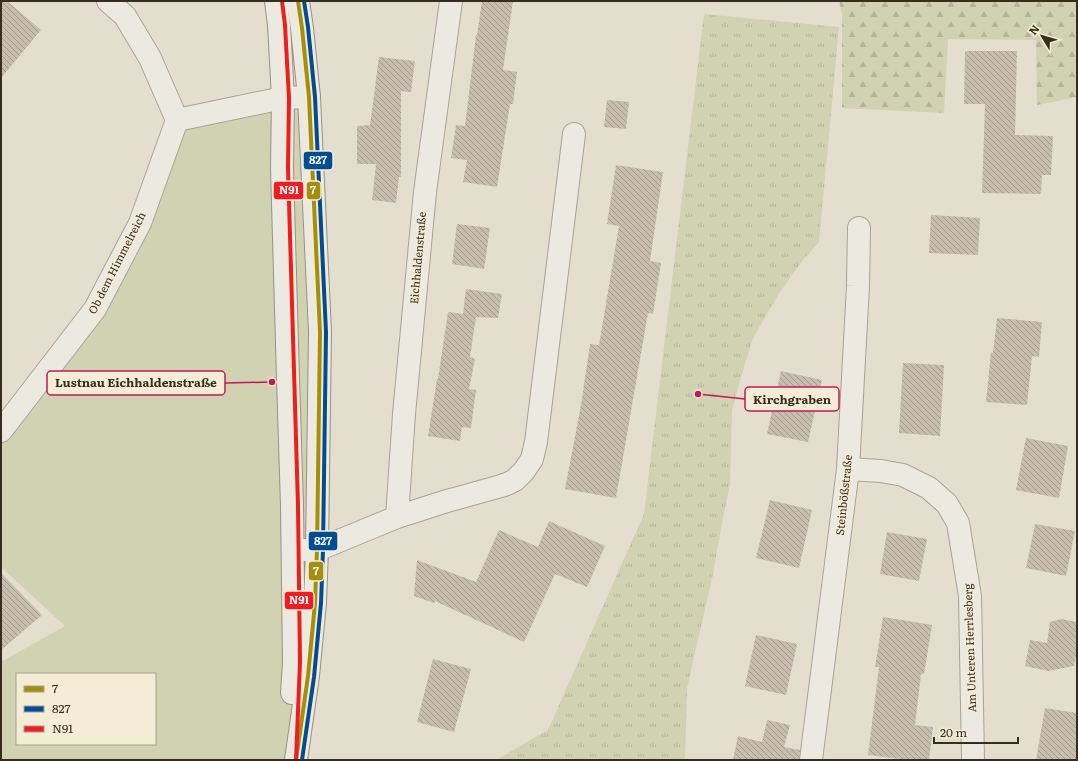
<svg xmlns="http://www.w3.org/2000/svg" width="1078" height="761" font-family="Literata,serif">
  <defs>
    <pattern id="forest-firs" width="22" height="20" patternUnits="userSpaceOnUse"><rect width="22" height="20" fill="#d0d2b2"/><path d="M5 1l3.5 6h-7zM16 11l3.5 6h-7z" fill="#b3b499"/></pattern>
    <pattern id="park-tufts" width="24" height="20" patternUnits="userSpaceOnUse"><rect width="24" height="20" fill="#d0d2b2"/><path d="M3 7l-1-3M5 7V3M7 7l1-3M15 17l-1-3M17 17v-4M19 17l1-3" fill="none" stroke="#b3b499"/></pattern>
    <pattern id="building-back-hatch" width="6" height="6" patternUnits="userSpaceOnUse"><rect width="6" height="6" fill="#c6bdaf"/><path d="M-1 5l2 2M0 0l6 6M5-1l2 2" fill="none" stroke="#a29a8e"/></pattern>
  </defs>
  <rect width="100%" height="100%" fill="#e3dece"/>
  <path fill="#d0d2b2" fill-rule="evenodd" d="M309 97 317 550 296 760H1V662L65 626 1 567V431L95 309 177 120ZM17 674H155V744H17Z"/>
  <path fill="url(#forest-firs)" d="M839 1H1077V97L1037 105 1036 40 948 39 944 113 842 108V13Z"/>
  <path fill="url(#park-tufts)" d="M704 14 839 27 819 242 802 261 778 295 753 338 741 377 732 410 730 484 722 522 713 574 687 688 685 760H496L548 730 644 514Z"/>
  <path fill="url(#building-back-hatch)" d="M1 1H7L41 30 1 78Z
    M482 1H513L503 70 517 72 513 104H510L497 187 463 182 467 160 451 158 456 125 465 126 476 35H477Z
    M965 51H1017L1015 135 1053 136 1051 175H1042L1041 194 982 193 985 104H964Z
    M379 57 415 61 411 92 401 91V177H399L396 203 372 200 376 164H357V126L370 125Z
    M607 100 629 102 626 129 604 127Z
    M616 165 663 172 650 261 661 263 653 314 648 313 616 498 565 489 581 405 590 344 599 345 619 226 607 224Z
    M931 215 980 218 978 255 929 253Z
    M457 224 490 228 484 269 452 264Z
    M466 289 502 294 498 318 476 317 470 357 475 359 469 389 476 390 471 428 462 427 460 441 428 436 437 379H438L448 312 463 314Z
    M997 318 1042 322 1039 357 1032 356 1027 405 986 402 991 352 993 353Z
    M903 363 944 365 940 436 899 433Z
    M781 371 822 380 808 442 767 434Z
    M1026 438 1068 446 1059 498 1016 490Z
    M770 500 812 510 799 568 756 558Z
    M549 521 605 546 587 587 555 574 524 642 435 601 434 603 414 596 417 560 476 582 499 530 538 547Z
    M1035 524 1075 531 1066 576 1026 568Z
    M887 532 927 539 919 581 880 574Z
    M1 573 42 615 1 650Z
    M883 617 932 625 924 674H921L915 725 933 727 929 760H909L868 755 879 667H875Z
    M1061 619 1077 622V651L1074 666 1048 671 1025 666 1030 640 1047 643 1050 622Z
    M756 635 797 644 786 695 745 686Z
    M433 659 471 669 454 732 417 722Z
    M1045 708 1077 713V760H1036Z
    M767 720 790 725 784 747 800 750 799 760H733L738 736 762 742Z"/>
  <g fill="none" stroke-linecap="round" stroke-linejoin="round">
    <defs>
      <path id="street" d="M108 1 125 16 150 58 177 120
        M1 431 95 309 140 223 177 120 283 98 309 97
        M848 469 881 471 903 475 929 488 947 504 958 523 970 596 973 760
        M397 517 404 414 425 192 451 1
        M293 550H317L397 517 447 501 501 486 507 484 515 480 524 471 532 459 536 442 574 134
        M811 760 848 469 858 286 859 228"/>
      <path id="secondary" d="M276 1 279 25 283 98 282 168 288 379 292 506 294 662 292 693
        M296 760 308 676 315 603 317 550 320 332 309 97 302 28 298 1"/>
    </defs>
    <use href="#street" stroke="#a8a397" stroke-width="24"/>
    <use href="#secondary" stroke="#989287" stroke-width="24"/>
    <use href="#street" stroke="#ece9e0" stroke-width="22"/>
    <use href="#secondary" stroke="#ece9e0" stroke-width="22"/>
    <defs>
      <path id="bus-1" d="M296 760 308 676 315 603 317 550 320 332 309 97 302 28 298 1"/>
      <path id="bus-2" d="M302 760 314 677 321 603 323 550 326 332 315 97 308 27 304 1"/>
      <path id="bus-3" d="M282 1 285 25 289 98 288 168 298 506 300 662 296 760"/>
    </defs>
    <use href="#bus-1" stroke="#f3edd5" stroke-width="7"/>
    <use href="#bus-2" stroke="#f3edd5" stroke-width="7"/>
    <use href="#bus-3" stroke="#f3edd5" stroke-width="7"/>
    <use href="#bus-1" stroke="#a58d0e" stroke-width="4"/>
    <use href="#bus-2" stroke="#014d95" stroke-width="4"/>
    <use href="#bus-3" stroke="#ee1d23" stroke-width="4"/>
  </g>
  <g text-anchor="middle" stroke-width="3" stroke-linejoin="round" paint-order="stroke">
    <g font-size="11" fill="#372c20" stroke="#f3edd5">
      <text transform="translate(418 258) rotate(-85)" y="4">Eichhaldenstraße</text>
      <text transform="translate(117 263) rotate(-63)" y="4">Ob dem Himmelreich</text>
      <text transform="translate(844 495) rotate(-84)" y="4">Steinbößstraße</text>
      <text transform="translate(970 648) rotate(-92)" y="4">Am Unteren Herrlesberg</text>
    </g>
  </g>
  <path fill="none" stroke="#c2185b" stroke-width="1.5" d="M272 382L225 383M698 394L745 399"/>
  <g fill="#c2185b" stroke="#f3edd5" stroke-width="1.5">
    <circle cx="272" cy="382" r="4"/>
    <circle cx="698" cy="394" r="4"/>
  </g>
  <g fill="#f3edd5" stroke="#c2185b" stroke-width="1.5">
    <rect x="47" y="371" width="178" height="24" rx="4"/>
    <rect x="745" y="387" width="94" height="24" rx="4"/>
  </g>
  <g font-size="12" text-anchor="middle" font-weight="bold" fill="#372c20">
    <text x="136" y="387">Lustnau Eichhaldenstraße</text>
    <text x="792" y="404">Kirchgraben</text>
  </g>
  <g stroke="#f3edd5" stroke-width="1.5">
    <rect x="303" y="151" width="30" height="19" rx="4" fill="#014d95"/>
    <rect x="306" y="181" width="15" height="19" rx="4" fill="#a58d0e"/>
    <rect x="273" y="181" width="31" height="19" rx="4" fill="#ee1d23"/>
    <rect x="308" y="531" width="30" height="20" rx="4" fill="#014d95"/>
    <rect x="308" y="561" width="16" height="20" rx="4" fill="#a58d0e"/>
    <rect x="284" y="591" width="30" height="19" rx="4" fill="#ee1d23"/>
  </g>
  <g font-size="11" text-anchor="middle" font-weight="bold" fill="#fff">
    <text x="318" y="164">827</text>
    <text x="313" y="194">7</text>
    <text x="289" y="194">N91</text>
    <text x="323" y="545">827</text>
    <text x="316" y="575">7</text>
    <text x="299" y="604">N91</text>
  </g>
  <rect width="1078" height="761" fill="none" stroke="#372c20" stroke-width="4"/>
  <rect x="16" y="673" width="140" height="72" fill="#f3edd5" stroke="#a8a08d"/>
  <rect x="24" y="686" width="20" height="6" fill="#a58d0e" stroke="#a8a08d"/>
  <text x="52" y="693" font-size="12" fill="#372c20">7</text>
  <rect x="24" y="706" width="20" height="6" fill="#014d95" stroke="#a8a08d"/>
  <text x="52" y="713" font-size="12" fill="#372c20">827</text>
  <rect x="24" y="726" width="20" height="6" fill="#ee1d23" stroke="#a8a08d"/>
  <text x="52" y="733" font-size="12" fill="#372c20">N91</text>
  <g transform="translate(1042 36) rotate(308)" stroke="#f3edd5" stroke-width="3" paint-order="stroke">
  <path d="M0-3L7 15L0 10L-7 15Z" fill="#372c20"/>
  <text y="-6" font-size="11" font-weight="bold" text-anchor="middle" fill="#372c20">N</text>
  </g>
  <path d="M934 737v6h84v-6" fill="none" stroke="#372c20" stroke-width="2"/>
  <text x="940" y="737" font-size="12" fill="#372c20" stroke="#f3edd5" stroke-width="3" paint-order="stroke">20 m</text>
</svg>
